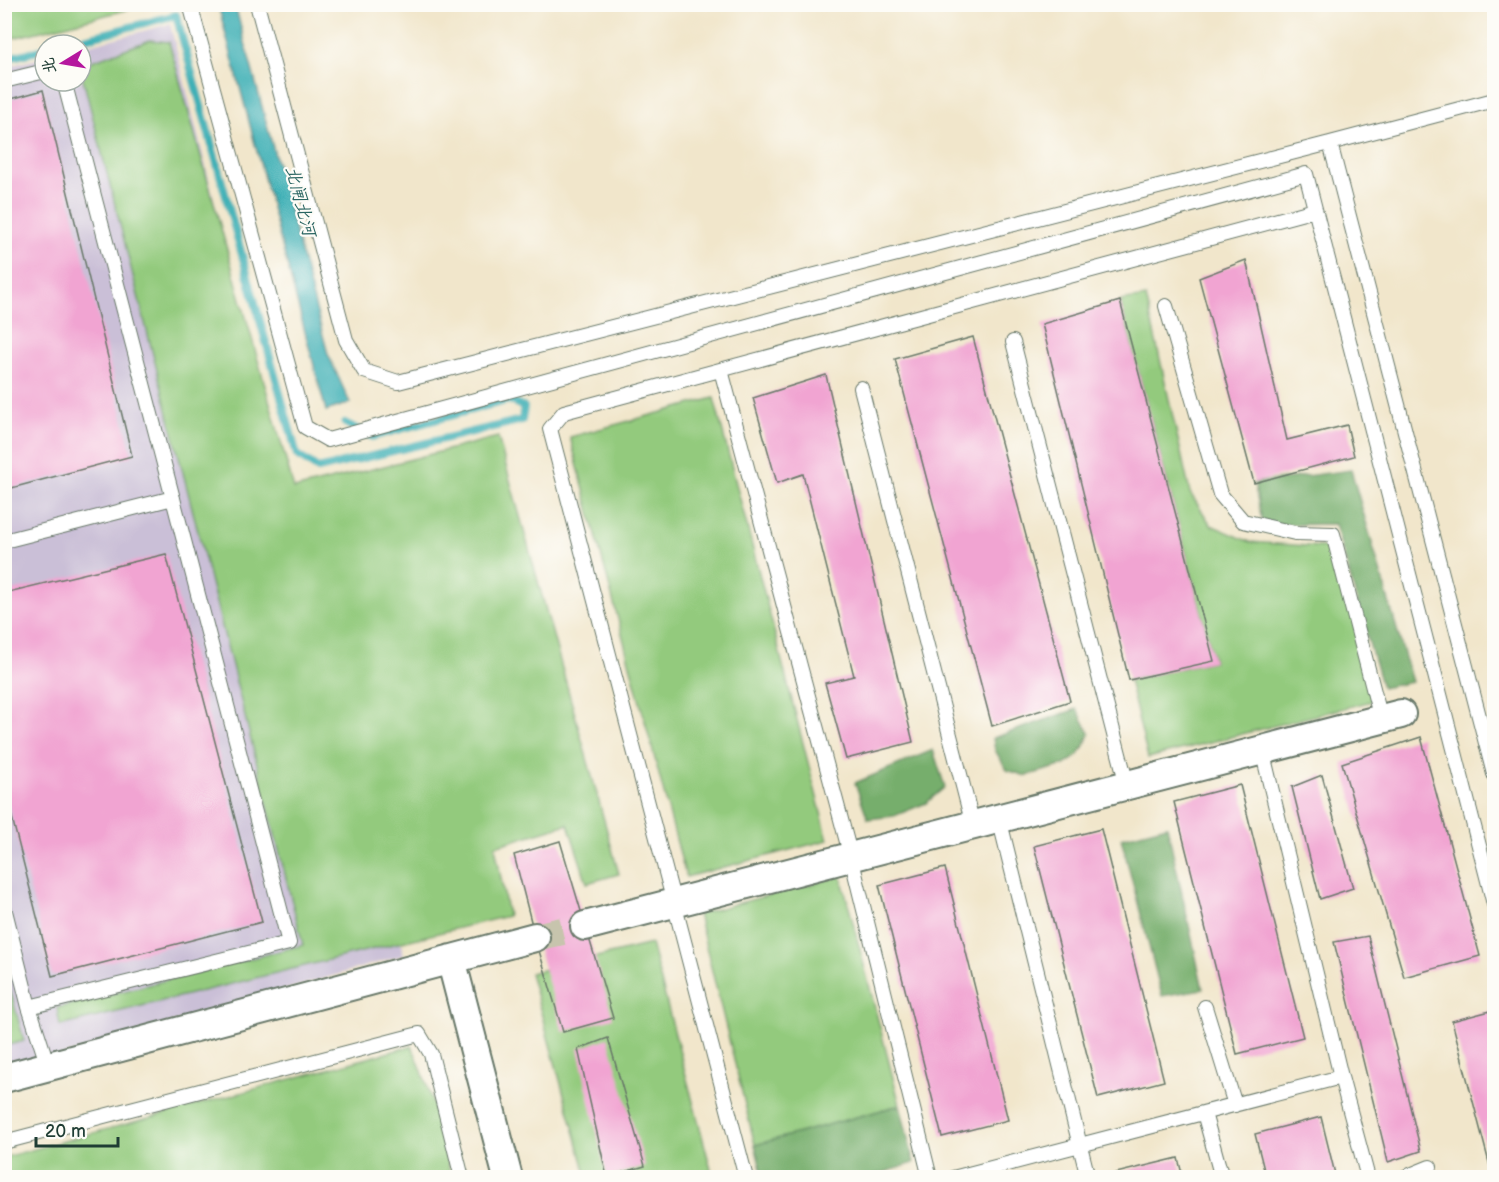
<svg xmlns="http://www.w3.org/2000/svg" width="1499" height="1182" font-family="'Balsamiq Sans','LXGW WenKai TC',sans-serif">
  <rect width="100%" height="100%" fill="#fdfcf7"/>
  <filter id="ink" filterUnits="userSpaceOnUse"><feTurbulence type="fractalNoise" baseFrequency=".0167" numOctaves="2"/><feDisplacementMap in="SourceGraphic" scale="12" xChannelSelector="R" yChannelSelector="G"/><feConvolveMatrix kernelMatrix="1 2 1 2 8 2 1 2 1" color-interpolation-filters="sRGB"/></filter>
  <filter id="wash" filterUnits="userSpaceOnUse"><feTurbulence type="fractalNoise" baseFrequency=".008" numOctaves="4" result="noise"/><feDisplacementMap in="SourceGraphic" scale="24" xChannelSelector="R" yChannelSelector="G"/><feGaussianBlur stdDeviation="1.35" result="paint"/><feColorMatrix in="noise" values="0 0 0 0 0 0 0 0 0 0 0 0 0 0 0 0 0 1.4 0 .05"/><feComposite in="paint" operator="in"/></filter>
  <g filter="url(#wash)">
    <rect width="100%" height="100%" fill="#f1e6cb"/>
    <path fill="#cabfd7" d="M170 24 404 955 5 1072V67L45 57V81H81V47Z"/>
    <path fill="#93ca7d" stroke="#598458" stroke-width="1.5" d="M5 4H147V5L5 40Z
      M150 40 169 42 294 489 498 437 619 874 587 883 568 824 495 846 508 916 60 1026 57 1008 303 945 81 71V65Z
      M1146 297 1190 493 1211 525 1250 542 1336 548 1376 700 1148 758 1129 680 1214 661 1120 301Z
      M714 398 828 840 686 877 570 437Z
      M841 876 900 1105 755 1145 698 914Z
      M651 944 713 1177H587L530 973Z
      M4 967 24 1041 5 1046H4Z
      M412 1046C430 1088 442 1133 451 1177H5V1157Z"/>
    <path fill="#76ae6c" stroke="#4a7650" stroke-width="1.5" d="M1351 470 1412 682 1382 688 1335 524 1263 525 1254 483Z
      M1077 709 1090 734 1079 755 1064 765 1026 776 1007 770 995 750 993 738Z
      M933 750 945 787 926 803 894 816 868 819 855 783Z
      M1167 826 1203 989 1162 996 1121 838Z
      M900 1105 914 1163 869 1177H763L755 1145Z"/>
    <path fill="#3fb0b6" stroke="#2f7675" stroke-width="1.5" d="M218 5H235L328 354 350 403 326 411Z"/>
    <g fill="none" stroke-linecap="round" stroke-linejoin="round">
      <path stroke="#3fb0b6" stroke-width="8" d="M60 45 176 15 297 455 318 469 522 420 524 407 509 400 372 437 345 423
        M4 59 45 49"/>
    </g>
    <g id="blocks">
      <path fill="#f1a4d2" d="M43 90 132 456 4 490V101Z
        M1246 260 1287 440 1347 425 1354 456 1254 483 1199 278Z
        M1120 301 1214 661 1129 680 1042 324Z
        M973 337 1070 701 992 726 895 359Z
        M826 375 913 742 846 759 825 683 854 676 803 474 777 483 753 398Z
        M166 554 262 922 52 976 4 786V593Z
        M1421 737 1480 956 1404 977 1342 763Z
        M1322 775 1353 888 1320 899 1292 787Z
        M1240 785 1303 1037 1237 1054 1174 802Z
        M1101 829 1164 1081 1098 1098 1034 846Z
        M560 841 613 1018 563 1032 535 937 514 855Z
        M945 868 1008 1120 942 1137 879 885Z
        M1368 936 1421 1151 1388 1162 1334 942Z
        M1494 1010V1178H1493L1452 1021Z
        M608 1038 645 1166 607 1177 578 1049Z
        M1321 1117 1336 1178H1266L1255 1134Z
        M1178 1158 1183 1178H1113L1112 1174Z"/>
    </g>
  </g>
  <g filter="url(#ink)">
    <use href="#blocks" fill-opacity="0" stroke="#687869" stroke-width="1.5"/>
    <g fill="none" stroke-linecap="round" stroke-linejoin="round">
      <path stroke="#c7c4ad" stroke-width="28" stroke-dasharray="28 14" stroke-linecap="butt" d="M535 937 585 926"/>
      <defs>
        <path id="lane" d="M190 4 305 427 328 440 1306 174 1494 904
          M257 4 346 340 364 371 398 382 1330 143 1494 100
          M4 81 45 71
          M1330 143 1494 774
          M1166 306 1220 494 1243 521 1295 533 1333 534 1381 719
          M1013 342 1127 785
          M721 370 851 857 930 1178
          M861 388 973 825
          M4 541 173 498
          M1262 750 1341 1077 1368 1178
          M999 818 1088 1178
          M4 907 29 1007 289 943 64 81
          M29 1007 48 1066
          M1205 1007 1235 1105
          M1204 1113 1222 1178
          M4 1142 419 1034 431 1054 462 1178
          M746 1178 550 429 564 412 1315 210
          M953 1178 1341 1077
          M1403 1178 1430 1167"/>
        <path id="street" d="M585 926 1401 714
          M451 959 508 1178
          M4 1078 535 937"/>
      </defs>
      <use href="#lane" stroke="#687869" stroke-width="16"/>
      <use href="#street" stroke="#687869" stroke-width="32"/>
      <use href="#lane" stroke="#fff" stroke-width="14"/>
      <use href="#street" stroke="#fff" stroke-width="28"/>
    </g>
  </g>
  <g text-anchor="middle" stroke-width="4.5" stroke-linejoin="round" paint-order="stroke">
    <g font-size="18" font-style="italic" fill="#2a6562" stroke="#fdfcf7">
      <text transform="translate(301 201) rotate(75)" y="6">北闸北河</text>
    </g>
  </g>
  <rect width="1499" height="1182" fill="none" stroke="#fdfcf7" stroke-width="24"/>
  <g transform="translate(63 63) rotate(259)"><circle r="28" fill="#fdfcf7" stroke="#a4b0a9" stroke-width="1.5"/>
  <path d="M0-4.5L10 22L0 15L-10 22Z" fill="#b5179e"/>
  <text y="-9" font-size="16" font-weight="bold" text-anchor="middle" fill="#1f3d34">北</text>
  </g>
  <path d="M36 1137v9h82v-9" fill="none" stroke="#1f3d34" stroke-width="3"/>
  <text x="45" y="1137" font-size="18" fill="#1f3d34" stroke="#fdfcf7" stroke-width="4.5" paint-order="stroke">20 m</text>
</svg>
